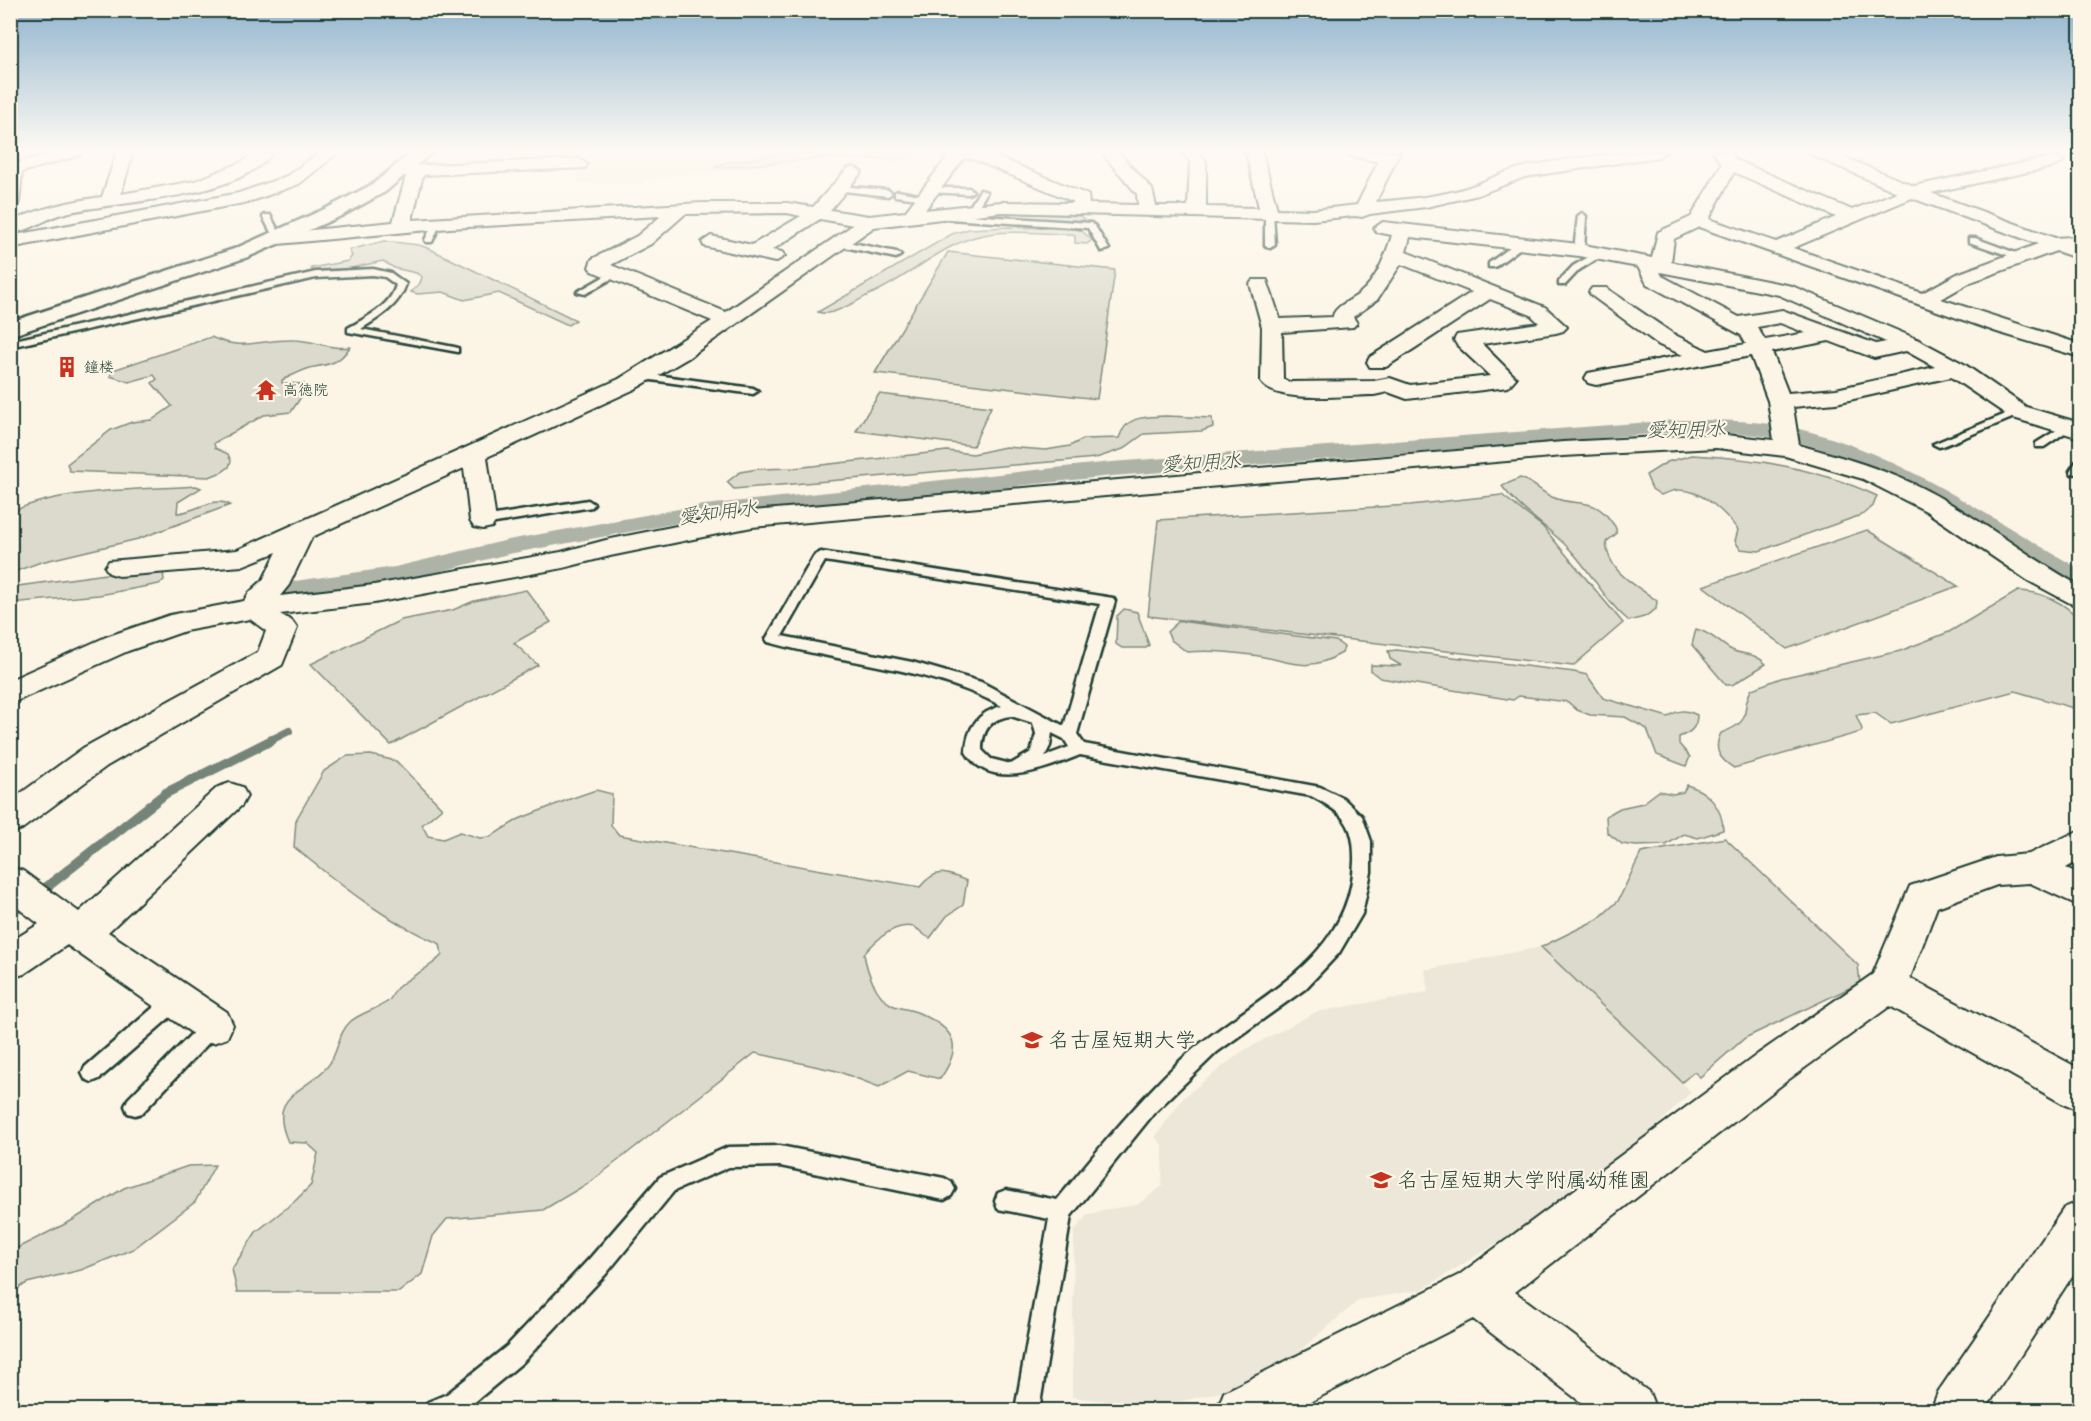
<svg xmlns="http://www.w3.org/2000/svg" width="2091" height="1421" font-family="'Comic Neue','Klee One',sans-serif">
  <rect width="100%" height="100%" fill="#fcf5e5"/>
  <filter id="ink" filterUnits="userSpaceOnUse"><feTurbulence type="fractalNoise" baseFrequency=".0167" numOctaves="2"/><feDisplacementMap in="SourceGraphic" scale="12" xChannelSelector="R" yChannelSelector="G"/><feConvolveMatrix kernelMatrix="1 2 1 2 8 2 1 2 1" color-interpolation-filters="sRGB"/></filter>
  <g filter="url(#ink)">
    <path fill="#ece7d8" d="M560 152H946L950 156 903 162 826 159 645 179 641 184 575 183 588 162 550 164Z
      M1541 947 1691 1092 1607 1175 1421 1290 1359 1300 1263 1382 1157 1407 1072 1397 1074 1232 1086 1216 1102 1210 1137 1205 1162 1186 1163 1146 1155 1137 1184 1097 1241 1052 1316 1012 1428 992 1425 970Z"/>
    <path fill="#dcdacc" stroke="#7e8c80" stroke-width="1.5" d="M794 152H925L895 159 826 158 716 168 717 165 725 163Z
      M990 212 1080 216 1086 221 1081 222 975 214Z
      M1008 227 1074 229 1082 231 1092 240 1087 244 1075 243V235L1072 234C1042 234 1008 229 979 236 941 245 909 277 873 293 859 299 832 318 818 312L952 234 969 229Z
      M384 241 419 245 430 249 576 320 568 325 499 293 464 300 443 292 417 294 411 292 420 283 422 277 416 273 394 268 383 261 347 269 312 270 311 268 348 261 352 256 349 250Z
      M948 252 1115 270 1097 399 875 373Z
      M211 337C244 352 260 339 294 340 313 340 330 350 350 347 339 363 332 364 314 367 303 369 292 376 282 380V383L304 384 305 391 291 412 264 415 214 443 215 448 228 454 231 461 229 467 222 472 209 477 70 471 67 464 111 430 132 422 152 420 172 406 152 383 157 379 154 375 129 382 110 376 113 370Z
      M879 394 991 407 973 446 856 431Z
      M1166 416 1212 418 1213 427 1202 431 1144 434 1123 449 1096 458 734 489 727 482 740 472 758 469 794 468 947 451 973 454 1005 447 1046 450 1070 446 1083 439 1119 438C1126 415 1146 417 1166 416Z
      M1692 455C1755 458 1820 469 1877 496L1873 506 1864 514 1759 551 1740 549 1735 541 1738 530C1726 514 1703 490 1680 490 1674 489 1667 493 1661 495L1652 489 1646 475 1667 462Z
      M1520 478C1533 482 1540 491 1552 497 1576 508 1593 495 1611 521 1615 526 1617 528 1616 534L1606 542C1608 573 1635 584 1657 601L1656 609 1644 617 1629 621C1605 601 1593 575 1573 553 1551 528 1521 512 1502 486Z
      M196 486 201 488 178 502 177 513C194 513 214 495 230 505L138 539 41 562 11 573V512C61 488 140 490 196 486Z
      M1502 495 1543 527 1623 623 1573 666 1148 616 1158 520 1410 505Z
      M1867 530 1958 586 1787 649 1703 586Z
      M143 569 163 572 164 580 159 584 99 595 11 603V587Z
      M526 590 551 622 514 643 538 665 391 745 311 664 401 620 453 610 474 601Z
      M2018 591C2040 591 2067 603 2080 621V710L2015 691 1891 724 1875 713 1856 715 1862 729 1861 732 1734 768C1719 759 1713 749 1721 733 1757 720 1738 710 1752 689L1781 678 1900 651 1949 632Z
      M1124 609 1137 612 1149 645 1146 648H1122L1116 644 1117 616Z
      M1179 621 1336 641 1344 647 1342 653C1304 675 1290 660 1252 655 1231 652 1208 650 1187 652L1171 640 1167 632Z
      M1696 629C1710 632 1718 642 1730 649 1743 657 1752 650 1766 664L1732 685H1726L1692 645Z
      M1397 650 1574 672 1587 675 1603 698 1668 717C1678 709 1686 710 1697 715 1697 728 1690 733 1679 737V744L1690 757 1686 766 1657 755 1647 729 1625 717 1590 715 1577 710 1568 702 1519 696 1513 700 1380 678 1371 671V665L1402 666 1390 659 1388 651Z
      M371 755 396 761 442 808 422 825 428 836 443 839 460 832 480 838 490 837 519 819 567 800 596 790 612 794 611 825 619 835 920 887C936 867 946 872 967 881L963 905 947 916 930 938C924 936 919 929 914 927 894 922 875 941 864 954 867 971 875 996 892 1005 900 1009 910 1009 919 1013 955 1029 964 1045 940 1079L908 1071 879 1087 837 1071 755 1053 592 1181 543 1210 447 1219 433 1236 422 1274 399 1292H237L232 1269 256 1232 294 1202 311 1185 318 1153 307 1143 288 1142C267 1094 302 1095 327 1067 339 1053 337 1034 350 1022 360 1013 375 1010 387 1002 392 999 393 992 397 988 411 975 430 969 442 955L440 944C385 921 340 885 294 847L296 820 324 771 347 756Z
      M1687 785C1707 791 1723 807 1723 830L1698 838 1684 834 1666 845 1636 846 1622 844 1607 832 1606 816 1620 808 1643 803 1659 791 1673 794 1683 792Z
      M1725 838 1858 965 1860 983 1745 1038 1700 1077 1694 1072 1682 1082 1541 947 1598 919 1618 901 1641 853Z
      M215 1165 195 1202 133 1249 81 1270 27 1283 11 1293V1251L71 1221 124 1188 188 1166Z"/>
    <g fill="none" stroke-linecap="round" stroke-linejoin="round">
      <path stroke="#758479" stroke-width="8" d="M269 741 289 731"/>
      <path stroke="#758479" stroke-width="10" d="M43 890 166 793 272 740"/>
      <path fill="#aeb3a7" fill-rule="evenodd" d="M1677 420C1716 420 1756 420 1795 428 1900 452 1988 518 2080 569V587C2052 581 1996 540 1969 524 1912 489 1849 451 1782 439 1748 432 1712 433 1677 432L1112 476 695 520 508 554 395 583 295 597 286 595 282 589 286 583 295 581 395 567 508 540 695 506 1112 462Z"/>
      <defs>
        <path id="lane" d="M838 186 888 190 892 193 888 196 835 190 834 188Z
          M931 188H969L973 191 969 194 928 192V188Z
          M980 190 987 192 975 212H969L968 210Z
          M898 191 930 197 926 200 895 196V192Z
          M1269 210 1273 213 1275 245 1270 248 1265 245V213Z
          M937 213 1091 223 1095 226 1109 249 1101 251 1088 228 934 218 933 216Z
          M1582 213 1586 216 1584 250 1579 253 1574 250 1578 216Z
          M264 215H270L282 238 281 240H275L263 217Z
          M434 221 441 223 432 242H426L425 240Z
          M1969 238H1975L2024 256 2016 258 1969 242Z
          M838 240 896 252 901 255 896 258 835 245 833 243Z
          M1519 241 1527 243 1495 267H1489V263Z
          M1597 252 1605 254 1579 270 1565 285H1559V281L1573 266Z
          M373 269 391 273 406 284C399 306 380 317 361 329L454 347 458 348V352L348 332V328C367 317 390 307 396 285L385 277 373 275 316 278 10 347V341L316 272Z
          M612 272 620 274 585 294 577 292Z
          M641 373 753 388 758 391 753 394 637 378V374Z
          M2018 409 2022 410V414L1943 446 1939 447 1933 444Z
          M2065 425 2069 426V430L2044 447H2036V443Z
          M2080 461V473L2072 474 2070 471 2076 462Z
          M588 500 594 504 592 507 483 525 477 521 483 517Z
          M821 552 1113 598 1115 601 1077 734 1084 744 1320 787 1343 798 1362 816 1371 841V872L1362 914 1339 953 1305 989 1217 1052 1154 1113 1071 1216 1039 1410H1015L1049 1219 998 1209 995 1201 998 1193 1006 1190 1057 1200C1098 1150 1135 1104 1181 1060 1247 999 1350 965 1354 862 1355 824 1344 813 1311 796L1080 755C1047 768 990 793 966 752 967 728 978 712 1002 706 926 666 849 665 768 642L766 639 814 556ZM825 561 1100 604 1064 726 981 682 912 662 782 636ZM1011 716 1033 723 1036 734 1031 752 1011 764 991 759 982 750C982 730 991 718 1011 716ZM1052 733 1064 739 1069 747 1045 756 1050 746Z
          M176 992 183 994 185 1000 183 1006 99 1079 92 1082 85 1079 82 1073 85 1067 169 994Z
          M213 1016 220 1019 223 1025 220 1031 142 1113 135 1115 128 1113 125 1106 128 1099 206 1019Z
          M780 1146 944 1178 951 1182 955 1189 951 1196 944 1200 780 1166 729 1167 674 1191 606 1274 523 1362 465 1410H424L428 1402 447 1394 507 1346 590 1258 660 1177 728 1147Z"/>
        <path id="street" d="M55 152H82L80 155 22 172 19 205 10 210V165Z
          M117 152H133L121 194 195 181 242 162 255 152H273C238 201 117 200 62 214 46 218 26 234 10 232V222C40 208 70 201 102 197Z
          M320 152H339L299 184 249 202 10 248V236L239 193 287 176Z
          M947 152H986L1088 195 1089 204 1138 205 1137 194 1101 152H1118L1152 189 1156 206H1188L1190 162 1181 152H1198L1206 161V207L1259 208 1246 152H1262L1277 209 1313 210 1357 205 1378 162 1349 155 1347 152H1400L1376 202C1408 199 1441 197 1472 186 1489 180 1505 171 1524 167 1570 158 1619 152 1666 152L1658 157 1525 177 1478 195 1426 207 1370 214 1362 217 1355 216 1313 220 1001 212 874 227 688 358 635 389 487 457 496 521 492 527 483 529 474 527 470 521 464 468 312 537 289 585 280 596 374 585 561 552 606 540 752 511 1563 442 1716 434 1774 440 1768 401 1751 356 1596 385 1588 383 1585 378 1588 373 1683 355 1659 345 1592 296 1589 292 1592 288H1606L1675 335 1708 351 1746 344 1741 335 1647 284 1638 267 1579 256 1410 237 1406 252 1545 307 1567 327 1563 331 1556 333 1482 344 1516 378 1508 387 1407 399 1388 392 1374 395C1347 395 1276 405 1261 382L1262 327 1250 284 1253 280H1267L1280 319 1333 317C1333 307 1352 300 1360 293 1377 280 1386 254 1392 235L1376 232 1374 228 1383 222 1579 244 1652 258 1658 232 1691 217 1722 164 1713 152H1730L1736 160 1852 210 1897 192 1812 155 1810 152H1832L1914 186 2056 156 2064 161 2056 166 1931 193 2055 238 2071 237 2073 241 2072 244 2080 247V259L2056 251 1971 282 1941 299 2080 344V357L1997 332 1699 227 1674 239 1671 262 1792 286 1917 339 1964 364 2026 407 2080 423V438L2010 417 1951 377 1836 403 1793 407 1799 445C1849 459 1899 473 1944 500 1991 527 2033 560 2080 586V606L2070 603 2027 580 1926 511 1863 479 1785 456 1716 448 1563 456 752 527 610 556 563 568 374 603 280 614 292 621 297 628 282 665 107 766 22 829 10 833V801L83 748 258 652 266 631 250 619 185 631 128 651 10 704V680L106 637 170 615 244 601 249 593 263 580 277 552 242 566 119 576 109 573 105 567 109 561 237 550 619 379 712 321 592 271 589 267 592 259 637 236 661 216 450 228 278 244 269 238 271 234 393 222 406 176 394 175 392 171 400 166 579 159 587 164 585 168 423 175 412 220 702 203H787L813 207 848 168 854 167 862 172 830 210 869 216 905 212 949 155ZM964 158 973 159 1072 201V203L1001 202 925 210ZM1734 172 1836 217 1776 242 1709 219ZM1912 198 2038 244 1957 274 1922 293 1793 248ZM787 213 801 216 752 245 711 236 702 242 704 246 775 262 785 256 782 252 772 250 820 219 853 225 726 312 611 265 651 244 685 214ZM1401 264 1472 292 1370 357 1367 362 1370 367H1386L1490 299 1531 315 1539 323 1457 335 1454 340 1457 345 1490 376 1410 385 1390 378 1374 381 1289 382 1283 379 1282 332 1353 327 1357 323 1353 317 1377 300ZM1660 272 1779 295 1886 342 1876 344 1782 310 1739 317 1662 276ZM1780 323 1806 333 1765 340 1757 327ZM1829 341 1874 358 1906 351 1935 367 1836 389 1788 393 1772 352Z
          M230 783 242 787 247 796 242 805 108 932 227 1012 233 1025 227 1038 213 1043 199 1038 67 945 24 974 10 978V942L39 924 10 902V867L23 871 79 912 218 787Z
          M2080 830V860L2066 868 2080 874V906L2030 883 1997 885 1937 907 1910 978 2080 1069V1110L2065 1105 1890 1006 1788 1080 1515 1292 1649 1392 1656 1410H1591L1473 1319 1294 1410H1217L1224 1392 1459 1275 1758 1054 1873 974 1910 886 1996 857 2029 854Z
          M2080 1201V1264L1985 1410H1931L1938 1392 2064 1208Z"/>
        <path id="secondary" d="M412 152H432L385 192 341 216 248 257 10 336V322L234 249 327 208 373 184Z"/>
      </defs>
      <use href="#lane" stroke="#1f3d34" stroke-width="5"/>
      <use href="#street" stroke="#1f3d34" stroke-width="4"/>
      <use href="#secondary" stroke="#1f3d34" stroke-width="5"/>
      <use href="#lane" fill="#fcf5e5" fill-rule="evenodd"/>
      <use href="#street" fill="#fcf5e5" fill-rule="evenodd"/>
      <use href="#secondary" fill="#fcf5e5" fill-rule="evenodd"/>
    </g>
  </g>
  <linearGradient id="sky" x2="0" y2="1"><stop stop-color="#91b4ce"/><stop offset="0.43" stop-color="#fefaf3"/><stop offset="1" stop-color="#fefaf3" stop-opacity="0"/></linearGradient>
  <rect width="2091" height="351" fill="url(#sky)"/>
  <defs>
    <symbol id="building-bare" viewBox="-9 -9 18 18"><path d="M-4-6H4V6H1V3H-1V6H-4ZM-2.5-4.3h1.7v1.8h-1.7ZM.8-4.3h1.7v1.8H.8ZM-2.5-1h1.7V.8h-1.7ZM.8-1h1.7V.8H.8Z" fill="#c8321e" stroke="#fcf5e5" stroke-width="2.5" paint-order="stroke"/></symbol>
    <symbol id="temple-bare" viewBox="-9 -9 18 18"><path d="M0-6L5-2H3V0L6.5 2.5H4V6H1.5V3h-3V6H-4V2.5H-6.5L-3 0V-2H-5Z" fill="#c8321e" stroke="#fcf5e5" stroke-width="2.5" paint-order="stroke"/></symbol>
    <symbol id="university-bare" viewBox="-9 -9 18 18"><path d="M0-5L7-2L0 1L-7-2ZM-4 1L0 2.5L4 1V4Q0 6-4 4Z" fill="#c8321e" stroke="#fcf5e5" stroke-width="2.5" paint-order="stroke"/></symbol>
    <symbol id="school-bare" viewBox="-9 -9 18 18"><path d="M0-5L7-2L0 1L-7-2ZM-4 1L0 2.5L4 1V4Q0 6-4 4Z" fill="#c8321e" stroke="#fcf5e5" stroke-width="2.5" paint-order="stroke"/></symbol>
  </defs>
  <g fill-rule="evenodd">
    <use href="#building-bare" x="52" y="352" width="30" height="30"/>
    <use href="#temple-bare" x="251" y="375" width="30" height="30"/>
    <use href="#university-bare" x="1017" y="1025" width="30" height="30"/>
    <use href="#school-bare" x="1366" y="1165" width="30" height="30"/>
  </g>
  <g text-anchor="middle" stroke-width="4.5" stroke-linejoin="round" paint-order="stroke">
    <g font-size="15" fill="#1f3d34" stroke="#fcf5e5" text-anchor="start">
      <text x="84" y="372">鐘楼</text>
      <text x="283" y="395">高徳院</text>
    </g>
    <g font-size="20" font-style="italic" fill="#435a51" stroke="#fcf5e5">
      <text transform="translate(1686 429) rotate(-1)" y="7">愛知用水</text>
      <text transform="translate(1201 462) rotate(-4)" y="7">愛知用水</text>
      <text transform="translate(718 512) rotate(-7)" y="7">愛知用水</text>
    </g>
    <g font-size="21" fill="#1f3d34" stroke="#fcf5e5" text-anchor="start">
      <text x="1049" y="1047">名古屋短期大学</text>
      <text x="1398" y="1187">名古屋短期大学附属幼稚園</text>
    </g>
  </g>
  <rect width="2091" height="1421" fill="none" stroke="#fcf5e5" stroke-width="36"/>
  <rect x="18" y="18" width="2055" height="1385" fill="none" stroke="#1f3d34" stroke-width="2" filter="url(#ink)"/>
</svg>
